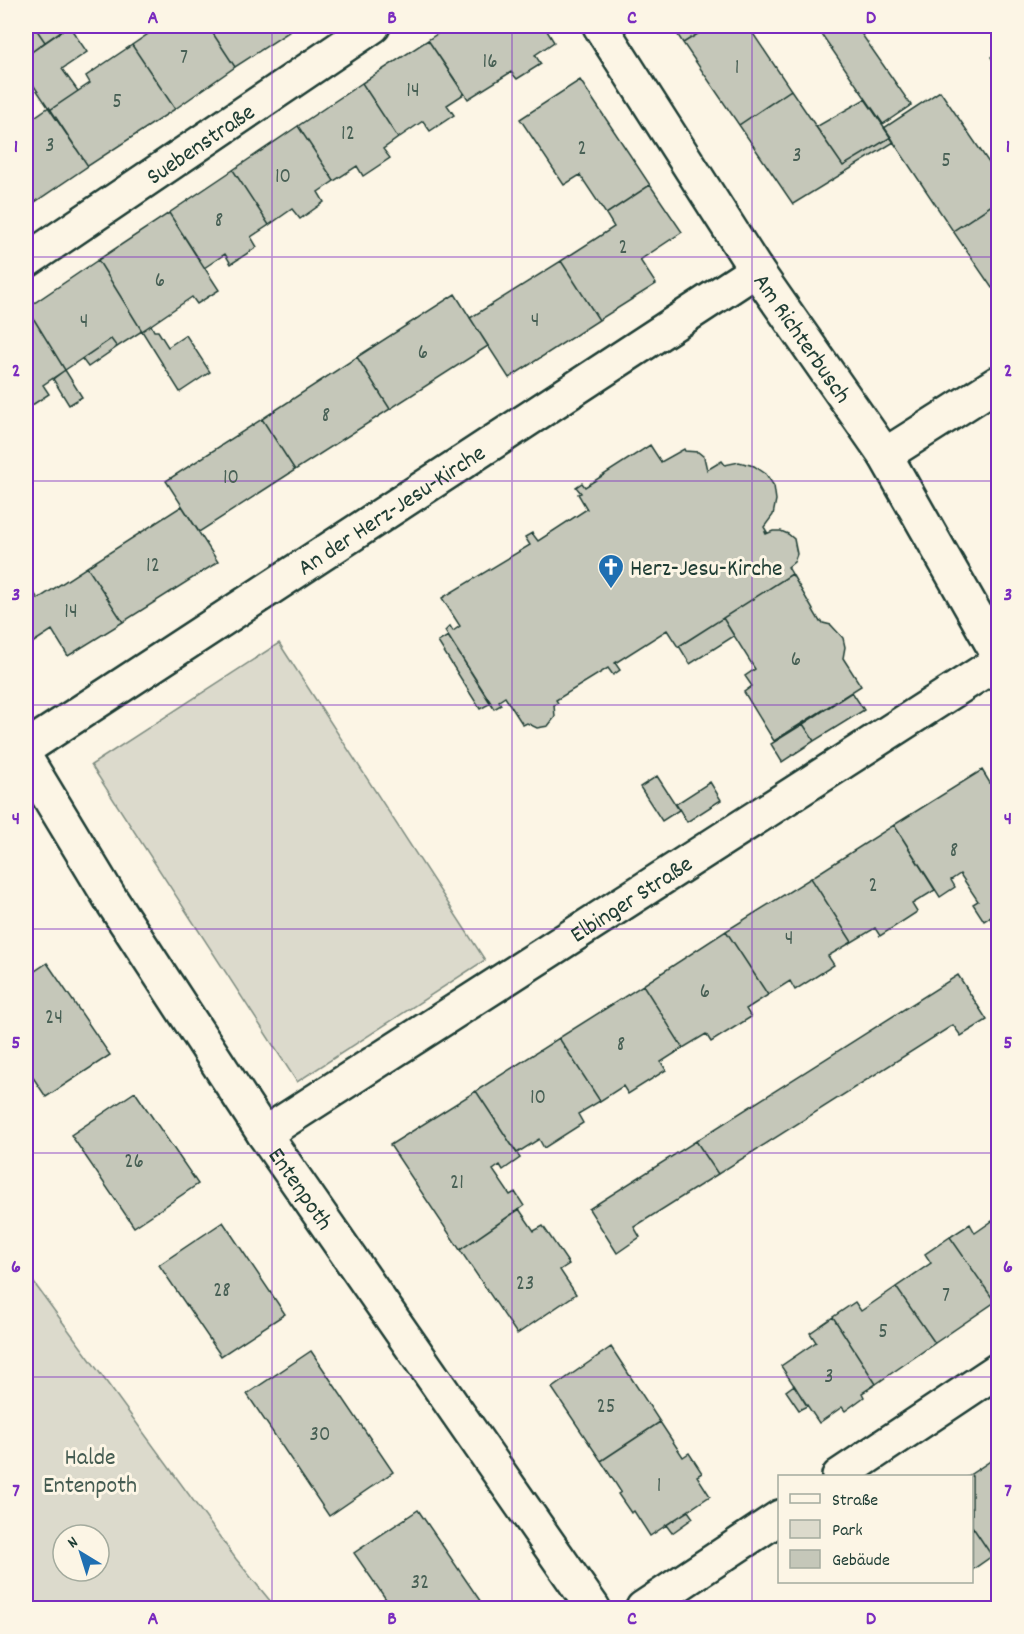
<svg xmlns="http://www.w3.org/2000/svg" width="1024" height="1634" font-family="Dekko,sans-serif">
  <rect width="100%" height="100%" fill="#fcf5e5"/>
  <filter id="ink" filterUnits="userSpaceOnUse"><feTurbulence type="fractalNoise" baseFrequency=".0167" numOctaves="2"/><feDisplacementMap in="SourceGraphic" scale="12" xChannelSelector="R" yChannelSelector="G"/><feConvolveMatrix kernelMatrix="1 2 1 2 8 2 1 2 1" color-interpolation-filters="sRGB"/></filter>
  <g filter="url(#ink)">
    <path fill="#dcdacc" stroke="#7e8c80" stroke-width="1.5" fill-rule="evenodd" d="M279 643 485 960 297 1082 91 765Z
      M26 1272 236 1559 276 1608H26ZM63 1535H99V1571H63Z"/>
    <path fill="#c5c7b9" stroke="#1f3d34" stroke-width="1.5" d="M26 26H34L45 42 26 56Z
      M34 26H68L45 42Z
      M69 26 87 52 62 69 78 91 50 110 26 74V56Z
      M150 26H208L235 67 175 109 132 45 148 34Z
      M208 26H298L235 67Z
      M449 26H544L554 42 535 55 541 64 517 79 511 72 468 99 428 40Z
      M672 26H711L683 43Z
      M711 26H748L791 90 739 125 683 43Z
      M816 26H856L911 105 883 124Z
      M428 40 464 94 447 105 454 115 430 131 423 121 398 138 362 83Z
      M132 45 175 109 88 166 50 110 90 83 86 76Z
      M998 52V69L991 57Z
      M580 80 650 185 606 214 580 175 564 185 520 119Z
      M362 83 398 138 383 149 390 158 363 176 357 166 334 181 298 126Z
      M791 90 843 166 891 137 894 142 793 204 739 125Z
      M940 91 998 176V201L953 231 884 128Z
      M865 99 891 137 843 166 816 127Z
      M49 107 88 166 26 208V123Z
      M298 126 334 181 318 192 324 202 300 219 292 209 269 225 233 170Z
      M233 170 269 225 251 237 257 247 231 264 225 254 204 268 169 213Z
      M650 185 682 232 640 260 656 284 599 320 561 261 614 227 606 214Z
      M998 201V284L992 288 953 231Z
      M169 213 219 290 197 304 192 297 142 331 98 260Z
      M98 260 142 331 117 347 111 339 65 370 27 308Z
      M561 261 599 320 509 378 470 318Z
      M455 294 488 346 390 409 357 357Z
      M27 308 65 370 43 385 49 394 26 409Z
      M151 325 154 331H158L168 347 186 335 210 372 180 392 142 331Z
      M111 339 117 347 88 367 82 359Z
      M357 357 390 409 295 470 262 419Z
      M65 370 82 397 69 405 53 379Z
      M262 419 295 470 199 532 166 481Z
      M650 445 661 462 684 449 685 451 698 452 704 457 707 470 722 461 725 465 739 462 754 466 766 474 774 486 776 500 773 515 764 527 767 532H765L766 534 773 531H781L788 534 794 539 797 554 794 562 788 567 792 574 678 647 667 630 615 663 620 670 613 675 608 668 556 700 558 703 554 705 555 717 548 726 537 728 527 723 523 725 505 697 499 701 501 705 494 709 445 631 450 626 453 631 460 626 442 598 530 545 525 537 532 533 538 541 587 509 578 494 581 493 576 487 582 483 585 487Z
      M182 506 218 562 123 622 87 567Z
      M87 567 123 622 68 656 52 630 26 647V587L29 585 38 599Z
      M792 574 820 622 822 621 823 623 831 625 843 638 845 647 843 658 861 686 774 741 744 692 752 686 745 676 755 669 723 618Z
      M723 618 734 636 690 664 679 646Z
      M448 636 491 703 480 709 438 642Z
      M852 692 864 710 814 741 803 724Z
      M803 724 814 741 782 762 771 744Z
      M982 770 998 796V912L984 921 973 904 978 901 960 874 951 880 955 887 940 897 894 825Z
      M657 776 679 810 662 821 640 787Z
      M710 782 721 800 687 822 676 804Z
      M894 825 935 890 912 904 917 912 880 936 875 928 852 942 811 878Z
      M811 878 852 942 828 956 834 965 795 990 790 981 768 995 726 931Z
      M998 912V932L990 918Z
      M726 931 768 995 746 1009 751 1017 711 1042 706 1034 683 1048 643 985Z
      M47 963 110 1055 46 1097 26 1067V977Z
      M958 975 987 1020 961 1036 953 1025 718 1174 696 1141Z
      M643 985 683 1048 661 1062 666 1070 628 1094 623 1086 600 1101 559 1038Z
      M559 1038 600 1101 578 1114 583 1123 544 1148 539 1139 517 1153 476 1091Z
      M476 1091 520 1158 503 1170 500 1165 493 1170 510 1195 515 1192 524 1206 460 1250 390 1145Z
      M135 1092 198 1184 134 1227 71 1135Z
      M696 1141 718 1174 634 1227 640 1237 617 1253 589 1209Z
      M519 1209 534 1231 543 1226 569 1264 560 1270 576 1294 517 1334 460 1250Z
      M998 1217V1300L995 1302 950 1237 970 1224 975 1233Z
      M223 1222 285 1314 221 1356 159 1265Z
      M950 1237 995 1302 935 1343 896 1287 931 1263 925 1254Z
      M896 1287 935 1343 876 1384 833 1317 855 1302 861 1311Z
      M833 1317 876 1384 862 1393 864 1397 845 1411 842 1407 819 1423 781 1366 816 1342 810 1333Z
      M611 1347 660 1422 601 1461 552 1388Z
      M311 1351 393 1472 329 1516 247 1394Z
      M794 1385 807 1406 799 1410 786 1391Z
      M660 1422 683 1457 689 1453 702 1473 697 1476 710 1496 650 1536 634 1511 631 1513 618 1494 621 1492 601 1461Z
      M998 1456V1551L992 1556 972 1526V1476H968Z
      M418 1510 485 1608H392L354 1553Z
      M688 1511 693 1518 672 1533 666 1525Z
      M972 1526 992 1556 972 1570Z"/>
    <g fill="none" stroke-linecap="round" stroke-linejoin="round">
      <defs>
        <g id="street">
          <path id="s1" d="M600 26 756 270 885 455 998 654"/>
          <path id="s2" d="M26 261 373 26"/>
          <path d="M885 455 998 383"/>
          <path id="s3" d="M26 748 756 270"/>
          <path id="s4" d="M26 759 110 898 264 1134 593 1608"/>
          <path id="s5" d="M264 1134 998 662"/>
          <path d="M839 1476 998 1370"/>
          <path d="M643 1608 780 1517"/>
        </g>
      </defs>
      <use href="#street" stroke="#1f3d34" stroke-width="38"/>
      <use href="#street" stroke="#fcf5e5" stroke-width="33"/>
    </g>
  </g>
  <path fill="none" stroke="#7b2cbf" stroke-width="1.5" stroke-opacity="0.55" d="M272 26V1608M512 26V1608M752 26V1608M26 257H998M26 481H998M26 705H998M26 929H998M26 1153H998M26 1377H998"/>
  <defs>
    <symbol id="church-pin" viewBox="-11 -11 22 30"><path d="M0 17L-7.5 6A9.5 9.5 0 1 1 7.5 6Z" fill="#1f6fb2" stroke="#fcf5e5"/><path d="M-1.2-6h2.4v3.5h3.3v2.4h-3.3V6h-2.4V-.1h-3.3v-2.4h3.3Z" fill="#fff"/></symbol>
  </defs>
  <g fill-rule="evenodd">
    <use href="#church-pin" x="596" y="552" width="30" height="40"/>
  </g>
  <g text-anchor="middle" stroke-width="6" stroke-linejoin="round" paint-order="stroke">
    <g font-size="21" fill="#486055">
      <text x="184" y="63">7</text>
      <text x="490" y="67">16</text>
      <text x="737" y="73">1</text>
      <text x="413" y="96">14</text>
      <text x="117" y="107">5</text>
      <text x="348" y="139">12</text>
      <text x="50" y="151">3</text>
      <text x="582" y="154">2</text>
      <text x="797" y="161">3</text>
      <text x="946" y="166">5</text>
      <text x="283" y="182">10</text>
      <text x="219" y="226">8</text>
      <text x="623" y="253">2</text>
      <text x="160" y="286">6</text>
      <text x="535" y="326">4</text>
      <text x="84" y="327">4</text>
      <text x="423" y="358">6</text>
      <text x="326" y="421">8</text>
      <text x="231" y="483">10</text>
      <text x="153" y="571">12</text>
      <text x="71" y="617">14</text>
      <text x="796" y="665">6</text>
      <text x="954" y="856">8</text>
      <text x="873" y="891">2</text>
      <text x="789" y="944">4</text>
      <text x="705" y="997">6</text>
      <text x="54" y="1023">24</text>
      <text x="621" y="1050">8</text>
      <text x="538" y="1103">10</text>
      <text x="134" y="1167">26</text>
      <text x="457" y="1188">21</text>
      <text x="525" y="1289">23</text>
      <text x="222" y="1296">28</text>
      <text x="946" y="1301">7</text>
      <text x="883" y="1337">5</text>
      <text x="829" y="1382">3</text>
      <text x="606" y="1412">25</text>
      <text x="320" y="1440">30</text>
      <text x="659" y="1491">1</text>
      <text x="420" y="1588">32</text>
    </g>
    <g font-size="24" fill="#1f3d34" stroke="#fcf5e5">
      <text dy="8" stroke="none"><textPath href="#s2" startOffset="210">Suebenstraße</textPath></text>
      <text dy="8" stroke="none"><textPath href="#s1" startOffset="372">Am Richterbusch</textPath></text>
      <text dy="8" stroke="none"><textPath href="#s3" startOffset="436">An der Herz-Jesu-Kirche</textPath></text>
      <text dy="8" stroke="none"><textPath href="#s5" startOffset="436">Elbinger Straße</textPath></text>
      <text dy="8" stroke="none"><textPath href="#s4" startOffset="510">Entenpoth</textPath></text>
    </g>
    <g font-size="24" fill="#1f3d34" stroke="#fcf5e5" text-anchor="start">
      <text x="630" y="575">Herz-Jesu-Kirche</text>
    </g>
    <g font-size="24" fill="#455c52" stroke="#fcf5e5">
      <text x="90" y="1464">Halde<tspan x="90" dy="28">Entenpoth</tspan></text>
    </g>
  </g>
  <rect width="1024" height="1634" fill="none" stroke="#fcf5e5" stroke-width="66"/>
  <rect x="778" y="1475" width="195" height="108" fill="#fcf5e5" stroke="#a4ab9e" stroke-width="1.5"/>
  <rect x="790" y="1494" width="30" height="9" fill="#fcf5e5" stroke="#a4ab9e" stroke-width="1.5"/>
  <text x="832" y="1505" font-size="18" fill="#1f3d34">Straße</text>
  <rect x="790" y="1520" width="30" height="18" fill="#dcdacc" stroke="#a4ab9e" stroke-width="1.5"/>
  <text x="832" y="1535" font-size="18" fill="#1f3d34">Park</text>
  <rect x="790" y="1550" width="30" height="18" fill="#c5c7b9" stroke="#a4ab9e" stroke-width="1.5"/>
  <text x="832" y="1565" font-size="18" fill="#1f3d34">Gebäude</text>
  <g transform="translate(81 1553) rotate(322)"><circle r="28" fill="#fcf5e5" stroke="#a4ab9e" stroke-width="1.5"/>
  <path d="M0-4.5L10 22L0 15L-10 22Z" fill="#1f6fb2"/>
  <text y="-9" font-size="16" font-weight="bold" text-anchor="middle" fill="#1f3d34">N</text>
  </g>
  <rect x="33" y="33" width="958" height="1568" fill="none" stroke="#7b2cbf" stroke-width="2"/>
  <g font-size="20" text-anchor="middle" font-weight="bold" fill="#7b2cbf">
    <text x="153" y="23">A</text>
    <text x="392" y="23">B</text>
    <text x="632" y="23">C</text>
    <text x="871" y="23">D</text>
    <text x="16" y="152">1</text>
    <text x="1008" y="152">1</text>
    <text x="16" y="376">2</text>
    <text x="1008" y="376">2</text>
    <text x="16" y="600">3</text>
    <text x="1008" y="600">3</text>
    <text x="16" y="824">4</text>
    <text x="1008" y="824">4</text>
    <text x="16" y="1048">5</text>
    <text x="1008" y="1048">5</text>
    <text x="16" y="1272">6</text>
    <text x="1008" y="1272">6</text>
    <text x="16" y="1496">7</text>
    <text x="1008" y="1496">7</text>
    <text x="153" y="1624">A</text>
    <text x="392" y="1624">B</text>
    <text x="632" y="1624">C</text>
    <text x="871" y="1624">D</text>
  </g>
</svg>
